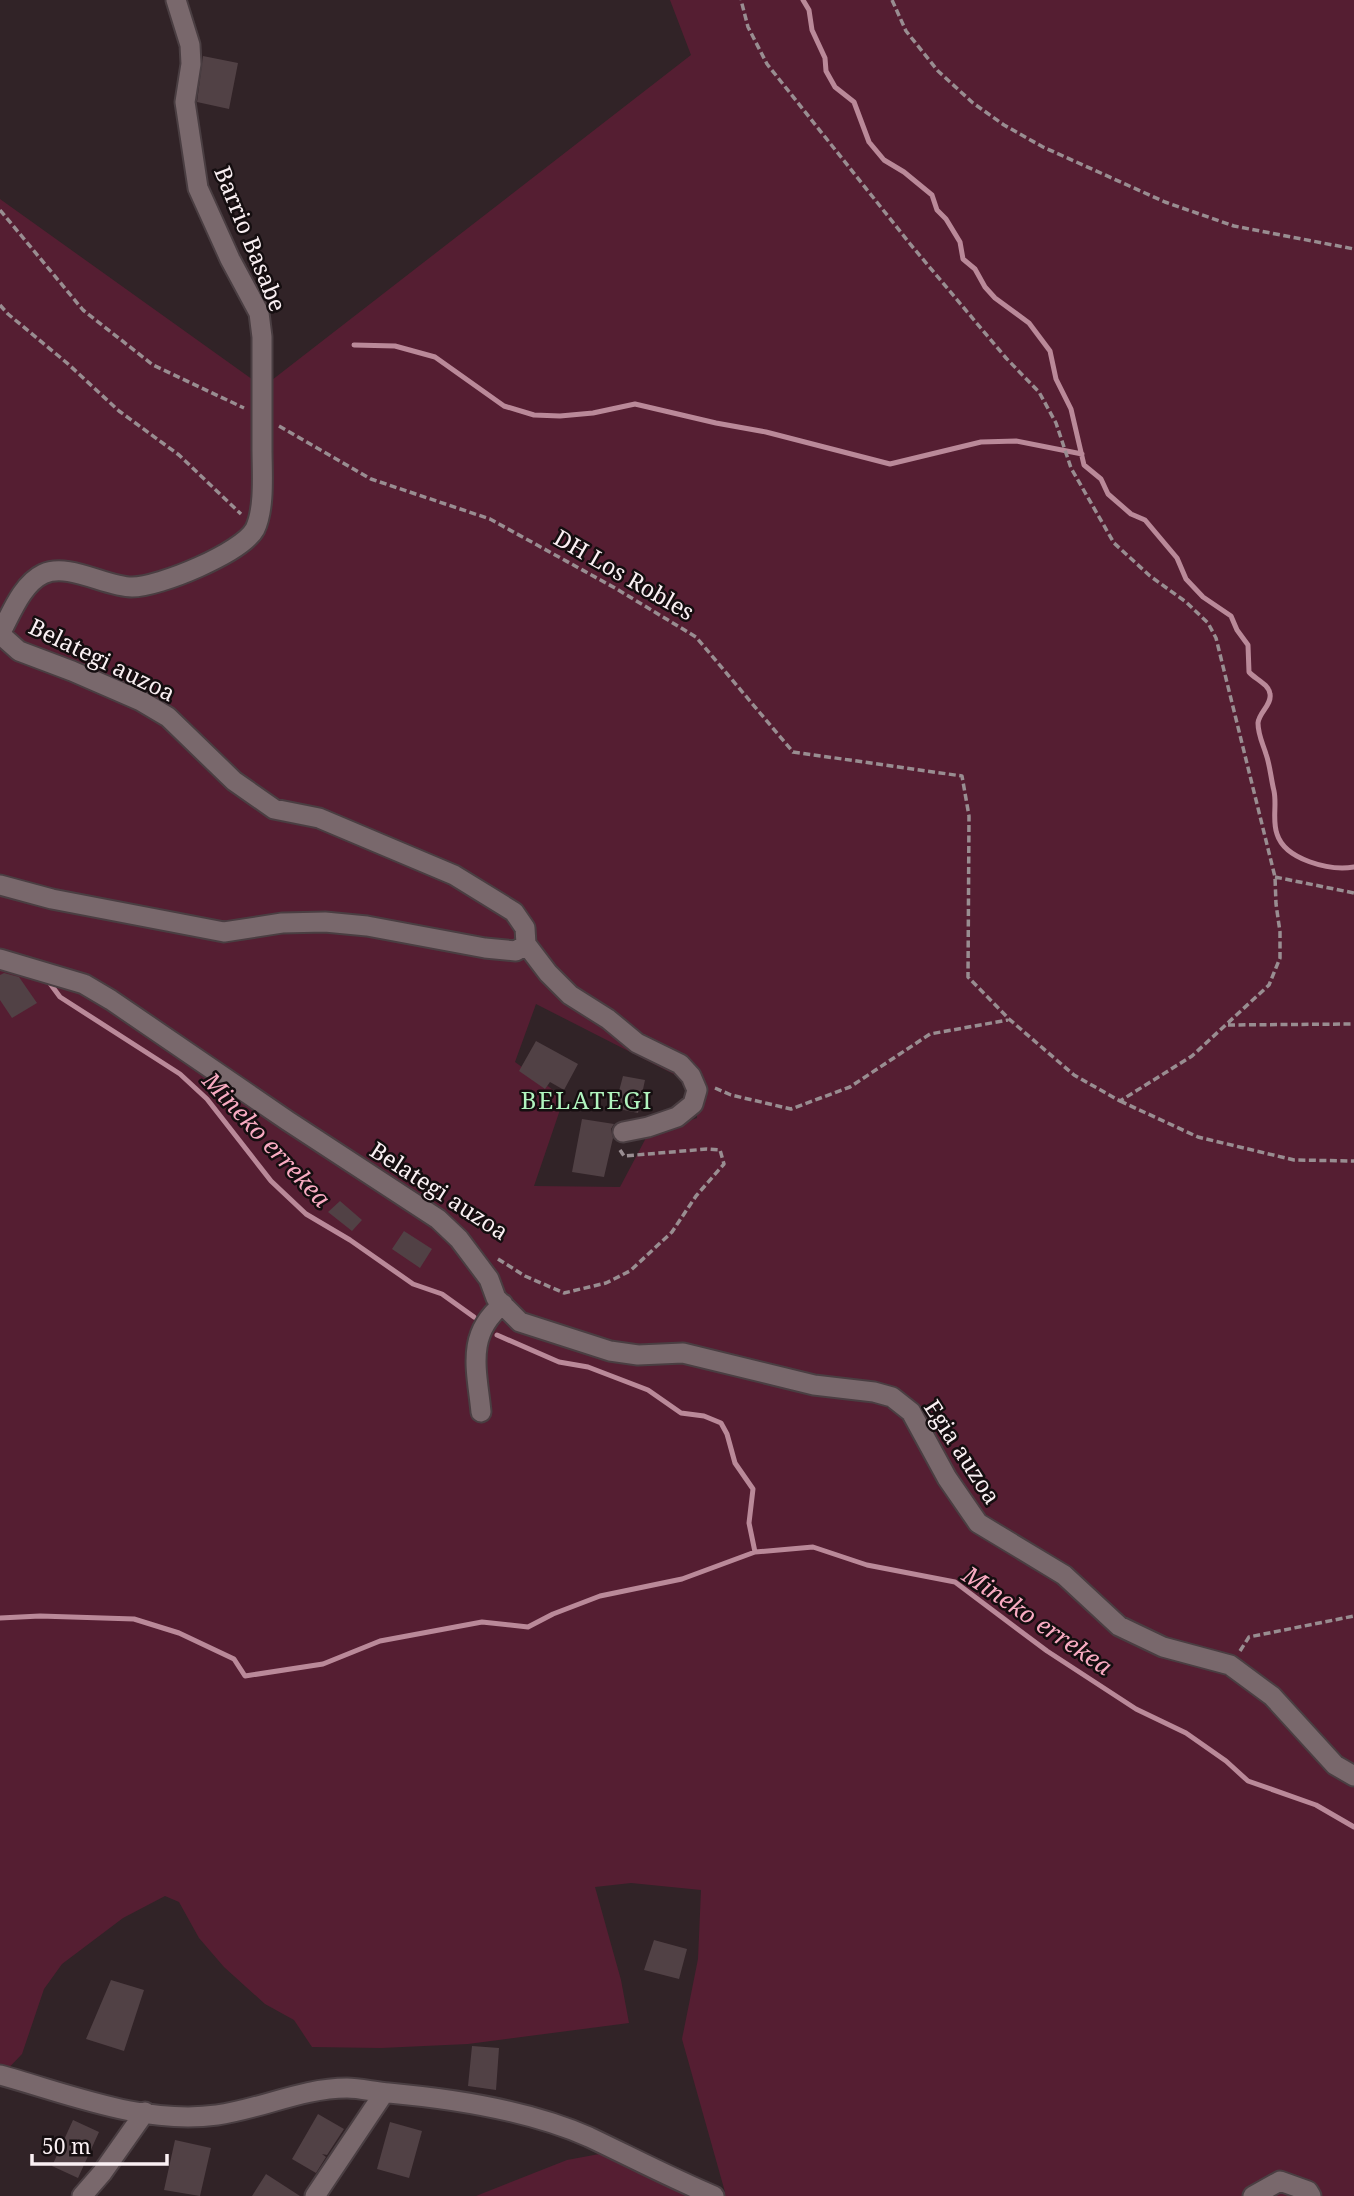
<svg xmlns="http://www.w3.org/2000/svg" width="1354" height="2196" font-family="'Noto Serif',serif">
  <rect width="100%" height="100%" fill="#312327"/>
  <path fill="#551e32" fill-rule="evenodd" d="M670 0H1354V2196H476L567 2160 610 2152 673 2171 725 2192 682 2039 698 1959 701 1890 631 1883 595 1887 621 1980 629 2023 468 2044 381 2048 312 2047 294 2020 265 2004 224 1967 199 1938 179 1902 165 1896 123 1918 62 1964 44 1989 22 2054 0 2077V199L263 387 691 55ZM536 1004 695 1085 697 1118 647 1136 620 1187 534 1186 564 1098 515 1062Z"/>
  <g fill="none" stroke-linecap="round" stroke-linejoin="round">
    <path stroke="#ba8999" stroke-width="5" d="M803 0 809 10 812 30 825 58 826 71 835 87 854 102 869 142 884 160 904 172 932 195 937 210 946 219 960 242 963 259 975 269 985 287 995 298 1029 323 1050 351 1056 379 1071 409 1084 465 1101 479 1108 494 1131 514 1145 520 1177 558 1186 579 1203 597 1231 616 1237 630 1248 645 1249 672C1255 679 1269 684 1270 694 1272 705 1259 712 1258 723 1258 735 1263 744 1266 754 1270 765 1271 779 1274 791 1277 805 1272 820 1277 834 1285 860 1330 871 1354 867
      M354 345 395 346 435 357 504 406 534 415 560 416 593 413 635 404 716 423 766 432 890 464 981 442 1016 441 1082 454
      M46 978 60 997 180 1074 207 1099 271 1181 306 1214 350 1240 413 1284 442 1294 474 1317
      M497 1335 559 1362 588 1367 648 1390 681 1413 704 1416 721 1423 727 1434 735 1463 753 1489 749 1523 755 1552
      M0 1618 40 1616 134 1619 179 1633 234 1659 245 1676 323 1664 380 1641 482 1622 528 1627 553 1614 600 1596 682 1579 755 1552 813 1547 867 1565 955 1582 1047 1651 1136 1709 1186 1733 1226 1761 1248 1781 1316 1805 1354 1827"/>
  </g>
  <path fill="#514145" d="M203 56 238 63 229 109 197 102Z
    M4 973 19 977 37 1003 12 1018 0 1000V975Z
    M536 1041 578 1064 564 1090 550 1082 545 1089 519 1071Z
    M623 1076 645 1080 638 1113 610 1107 612 1091H619Z
    M582 1119 614 1124 611 1129 613 1138 604 1177 572 1172Z
    M340 1201 362 1220 352 1231 328 1212Z
    M404 1231 432 1249 420 1268 392 1249Z
    M654 1940 687 1949 679 1979 644 1970Z
    M111 1980 144 1990 124 2051 86 2039Z
    M472 2046 499 2048 496 2090 468 2086Z
    M318 2114 344 2129 327 2155 322 2154 326 2157 316 2173 292 2159Z
    M73 2120 99 2132 78 2178 52 2166Z
    M390 2122 422 2131 409 2178 377 2169Z
    M175 2140 211 2148 200 2196 164 2190Z
    M266 2174 300 2196H252Z"/>
  <g fill="none" stroke-linecap="round" stroke-linejoin="round">
    <defs>
      <path id="minor" d="M0 634C11 614 22 584 43 574 68 562 106 587 132 587 159 587 242 553 255 529 265 508 262 472 262 449 262 412 262 374 262 337L259 313 230 259 198 188 185 102 191 64 190 45 176 0
        M0 885 52 899 224 932 282 923 325 922 367 926 485 948 516 951 526 944 525 928 514 912 454 875 319 818 274 809 234 781 168 717 141 701 72 671 19 651 0 634
        M526 944 548 973 570 995 608 1019 637 1043 680 1064 691 1076 697 1090 693 1104 677 1117 648 1127 623 1132
        M0 959 84 984 111 1000 288 1121 438 1219 459 1239 489 1279 496 1298 520 1322 610 1351 638 1355 683 1353 814 1385 874 1392 892 1397 911 1412 947 1478 978 1523 1064 1575 1119 1626 1163 1647 1230 1665 1272 1696 1335 1765 1354 1776
        M481 1412C477 1370 465 1335 503 1304
        M0 2075C69 2094 144 2125 217 2115 261 2109 302 2088 347 2088 360 2088 375 2092 389 2093 455 2099 528 2110 589 2137 631 2157 671 2178 714 2196
        M82 2196 102 2173 145 2112
        M315 2196 384 2093
        M1253 2196 1280 2181 1308 2191 1311 2196"/>
    </defs>
    <use href="#minor" stroke="#4a3e42" stroke-width="23"/>
    <path stroke="#998d91" stroke-width="3.5" stroke-dasharray="7 3.5" stroke-linecap="butt" d="M892 0 906 31 938 71 973 103 1004 125 1043 147 1165 202 1234 226 1354 249
      M0 210 83 310 153 365 244 408
      M0 305 8 314 67 363 119 411 179 455 241 514
      M279 426 371 479 490 519 615 588 696 637 793 752 962 776 969 816 968 977 1009 1019 1074 1075 1120 1101 1192 1056 1269 985 1280 958V932L1276 904 1275 877 1216 638 1208 623 1186 602 1150 576 1114 543 1071 468 1056 423 1039 392 1006 358 911 245 767 64 748 27 741 0
      M1275 877 1354 893
      M1228 1025 1354 1024
      M715 1088 731 1095 791 1109 850 1087 930 1034 1008 1020
      M1120 1101 1198 1137 1294 1160 1354 1161
      M498 1259 525 1276 564 1293 606 1283 630 1271 672 1232 696 1196 724 1164 720 1150 707 1149 624 1156 620 1150
      M1240 1651 1249 1637 1354 1616"/>
    <use href="#minor" stroke="#79686c" stroke-width="19"/>
  </g>
  <g text-anchor="middle" stroke-width="5" stroke-linejoin="round" paint-order="stroke">
    <g font-size="23" fill="#faf0f3" stroke="#150e10">
      <text transform="translate(250 239) rotate(68)" y="8">Barrio Basabe</text>
      <text transform="translate(624 575) rotate(30)" y="8">DH Los Robles</text>
      <text transform="translate(102 660) rotate(26)" y="8">Belategi auzoa</text>
      <text transform="translate(439 1191) rotate(33)" y="8">Belategi auzoa</text>
      <text transform="translate(962 1452) rotate(57)" y="8">Egia auzoa</text>
    </g>
    <g font-size="24" letter-spacing="2" fill="#b0f4be" stroke="#150e10">
      <text x="587" y="1109">BELATEGI</text>
    </g>
    <g font-size="24" font-style="italic" fill="#f9abc2" stroke="#150e10">
      <text transform="translate(266 1140) rotate(47)" y="8">Mineko errekea</text>
      <text transform="translate(1037 1621) rotate(34)" y="8">Mineko errekea</text>
    </g>
  </g>
  <path d="M32 2154v10h135v-10" fill="none" stroke="#faf0f3" stroke-width="3.5"/>
  <text x="42" y="2154" font-size="21" fill="#faf0f3" stroke="#150e10" stroke-width="5" paint-order="stroke">50 m</text>
</svg>
